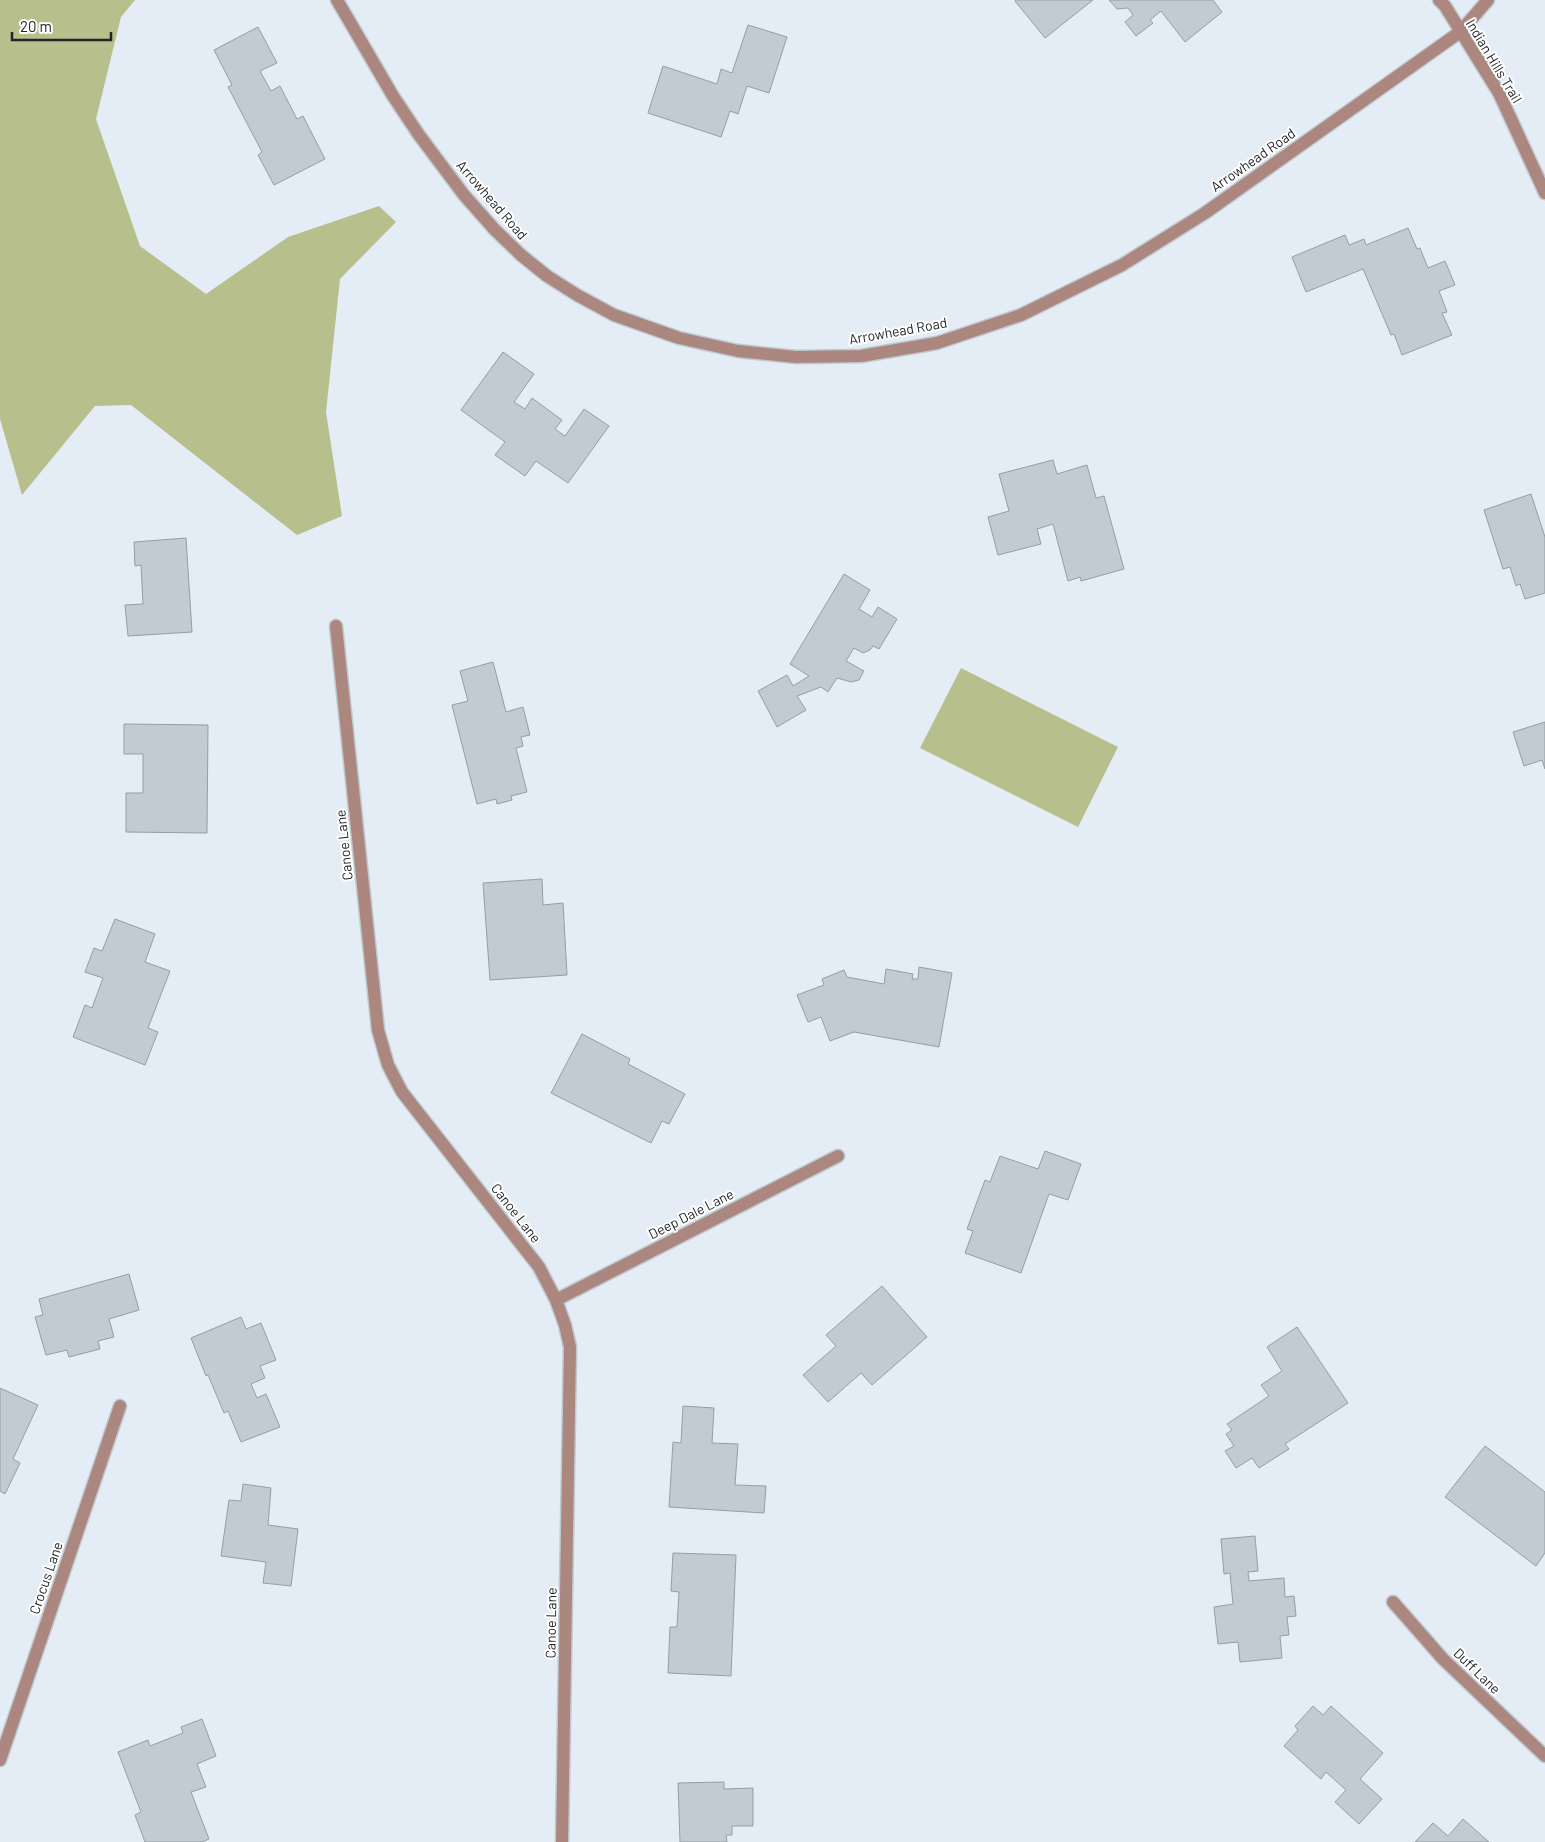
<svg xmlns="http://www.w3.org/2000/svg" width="1545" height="1842" font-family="Barlow,sans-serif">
  <rect width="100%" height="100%" fill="#e4edf5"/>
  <path fill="#b7bf8d" d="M0 0H135L121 17 96 119 140 246 206 294 288 237 379 206 396 222 340 279 326 412 342 516 297 535 131 405 95 406 22 495 0 419Z
    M961 668 1118 747 1078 827 920 748Z"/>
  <path fill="#c2cbd3" stroke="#959da5" d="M1016 0H1093L1045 38 1015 1Z
    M1109 0H1213L1222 12 1185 42 1161 11 1150 20 1153 23 1136 36 1125 22 1133 15 1128 8 1117 9Z
    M748 25 787 37 769 93 747 86 738 114 730 111 721 137 648 113 663 66 717 84 721 69 732 73Z
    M258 27 277 63 260 71 271 91 280 86 297 119 303 116 325 159 274 185 258 155 262 152 228 87 232 85 214 50Z
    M1408 228 1417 249 1420 248 1428 268 1445 261 1455 285 1439 291 1447 312 1442 313 1452 335 1402 355 1394 334 1391 335 1363 269 1306 292 1292 257 1345 235 1349 245 1364 239 1366 245Z
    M503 352 534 374 514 402 525 409 532 398 562 420 555 429 565 436 584 409 609 426 568 483 536 461 525 476 495 455 505 442 461 410Z
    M1053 460 1057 474 1087 465 1096 498 1104 496 1124 569 1081 581 1080 577 1068 581 1053 524 1037 529 1041 544 998 555 988 517 1009 511 999 474Z
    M1531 494 1545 537V593L1525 599 1520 584 1516 586 1510 567 1503 569 1484 510Z
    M186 538 192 632 128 636 125 605 143 604 141 565 135 566 134 542Z
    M844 574 870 590 859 609 872 617 878 607 897 619 879 649 873 646 870 650 863 653 854 648 846 661 864 671 859 680 851 682 837 678 828 692 821 687 797 696 806 710 777 727 758 691 787 675 793 686 809 676 790 664Z
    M493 662 506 712 523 707 530 735 521 737 523 746 516 748 527 792 511 796 512 800 497 804 496 799 477 804 452 705 468 701 460 671Z
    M1545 722V769L1542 760 1524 766 1513 732Z
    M124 724 208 725 207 833 126 832V793H143V754H124Z
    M542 879 543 905 563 903 567 975 490 980 483 883Z
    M115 919 155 934 145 962 170 971 148 1028 158 1032 145 1065 73 1037 85 1005 92 1008 103 978 85 972 94 948 102 951Z
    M919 967 952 973 939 1047 854 1032 830 1041 821 1017 808 1022 797 995 824 985 822 979 844 970 847 977 884 984 886 969 913 974 912 979H918Z
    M582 1034 630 1059 628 1064 685 1094 669 1124 662 1121 651 1143 551 1093Z
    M1045 1151 1081 1164 1068 1200 1049 1194 1021 1273 965 1253 973 1231 967 1229 985 1180 990 1182 1000 1156 1038 1169Z
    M129 1274 139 1310 109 1319 114 1337 98 1341 100 1349 69 1357 67 1350 46 1355 35 1317 43 1315 39 1299Z
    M882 1286 927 1337 872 1385 861 1373 828 1402 803 1375 836 1346 826 1335Z
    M241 1317 246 1329 261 1323 276 1360 260 1366 265 1378 251 1384 257 1398 266 1394 280 1427 241 1442 228 1411 224 1413 208 1375 206 1376 191 1338Z
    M1297 1327 1348 1403 1285 1444 1289 1449 1259 1468 1252 1458 1236 1468 1225 1451 1234 1446 1226 1434 1232 1430 1227 1424 1269 1396 1261 1385 1282 1371 1267 1347Z
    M0 1388 38 1405 13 1459 20 1463 5 1494 0 1491Z
    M683 1406 714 1408 712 1443 738 1444 735 1485 766 1486 764 1513 669 1507 673 1442 681 1443Z
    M1485 1446 1545 1492V1553L1536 1566 1445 1497Z
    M243 1484 271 1488 268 1525 298 1529 291 1586 263 1583 266 1562 221 1556 229 1500 241 1501Z
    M1255 1536 1258 1571 1248 1572 1249 1581 1284 1578 1285 1597 1294 1596 1296 1616 1287 1617 1289 1635 1280 1636 1282 1658 1240 1662 1238 1642 1218 1644 1214 1607 1233 1604 1230 1573 1224 1574 1221 1539Z
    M673 1553 736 1555 731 1676 668 1673 670 1627H677L679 1592 671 1591Z
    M1313 1706 1323 1715 1331 1706 1383 1753 1360 1779 1382 1799 1359 1824 1335 1802 1346 1790 1326 1772 1321 1779 1284 1746 1298 1730 1295 1726Z
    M202 1719 216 1756 197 1764 206 1787 191 1792 209 1839 202 1842H145L135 1815 141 1812 118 1752 148 1740 150 1746 183 1733 181 1727Z
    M724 1782V1789L753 1788V1826H732V1835H726L727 1842H680L678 1783Z
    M1463 1819 1489 1842H1415L1433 1823 1448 1836Z"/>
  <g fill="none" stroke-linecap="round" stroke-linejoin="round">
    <defs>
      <path id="street" d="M337 0 393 96 419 135 464 195 495 230 521 255 547 276 577 295 614 315 679 338 738 351 796 357 861 356 937 343 1021 315 1122 265 1205 213 1460 32 1488 0
        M1439 0 1445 6 1499 93 1545 193
        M336 626 378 1030 388 1065 402 1092 539 1267 556 1300 565 1325 570 1347 562 1842
        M556 1300 838 1156
        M1393 1602 1443 1659 1545 1756
        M0 1760 120 1406"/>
    </defs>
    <use href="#street" stroke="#c1c9d0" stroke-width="15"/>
    <use href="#street" stroke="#ab8780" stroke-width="12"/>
  </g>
  <g text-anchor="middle" stroke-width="4" stroke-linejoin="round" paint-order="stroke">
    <g font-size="14" fill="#232629" stroke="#fff">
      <text transform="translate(1494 61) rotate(59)" y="5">Indian Hills Trail</text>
      <text transform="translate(1253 160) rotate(-35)" y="5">Arrowhead Road</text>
      <text transform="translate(492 200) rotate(49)" y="5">Arrowhead Road</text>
      <text transform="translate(898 331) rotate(-10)" y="5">Arrowhead Road</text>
      <text transform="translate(344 845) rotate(-96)" y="5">Canoe Lane</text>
      <text transform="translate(516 1213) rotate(52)" y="5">Canoe Lane</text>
      <text transform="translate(691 1214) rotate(-27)" y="5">Deep Dale Lane</text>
      <text transform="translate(46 1578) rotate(-71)" y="5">Crocus Lane</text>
      <text transform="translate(551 1623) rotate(-89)" y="5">Canoe Lane</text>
      <text transform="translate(1477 1671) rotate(44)" y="5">Duff Lane</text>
    </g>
  </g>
  <path d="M12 32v8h99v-8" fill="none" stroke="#232629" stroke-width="2.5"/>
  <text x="20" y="32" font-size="15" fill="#232629" stroke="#ffffff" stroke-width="4" paint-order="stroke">20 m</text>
</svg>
